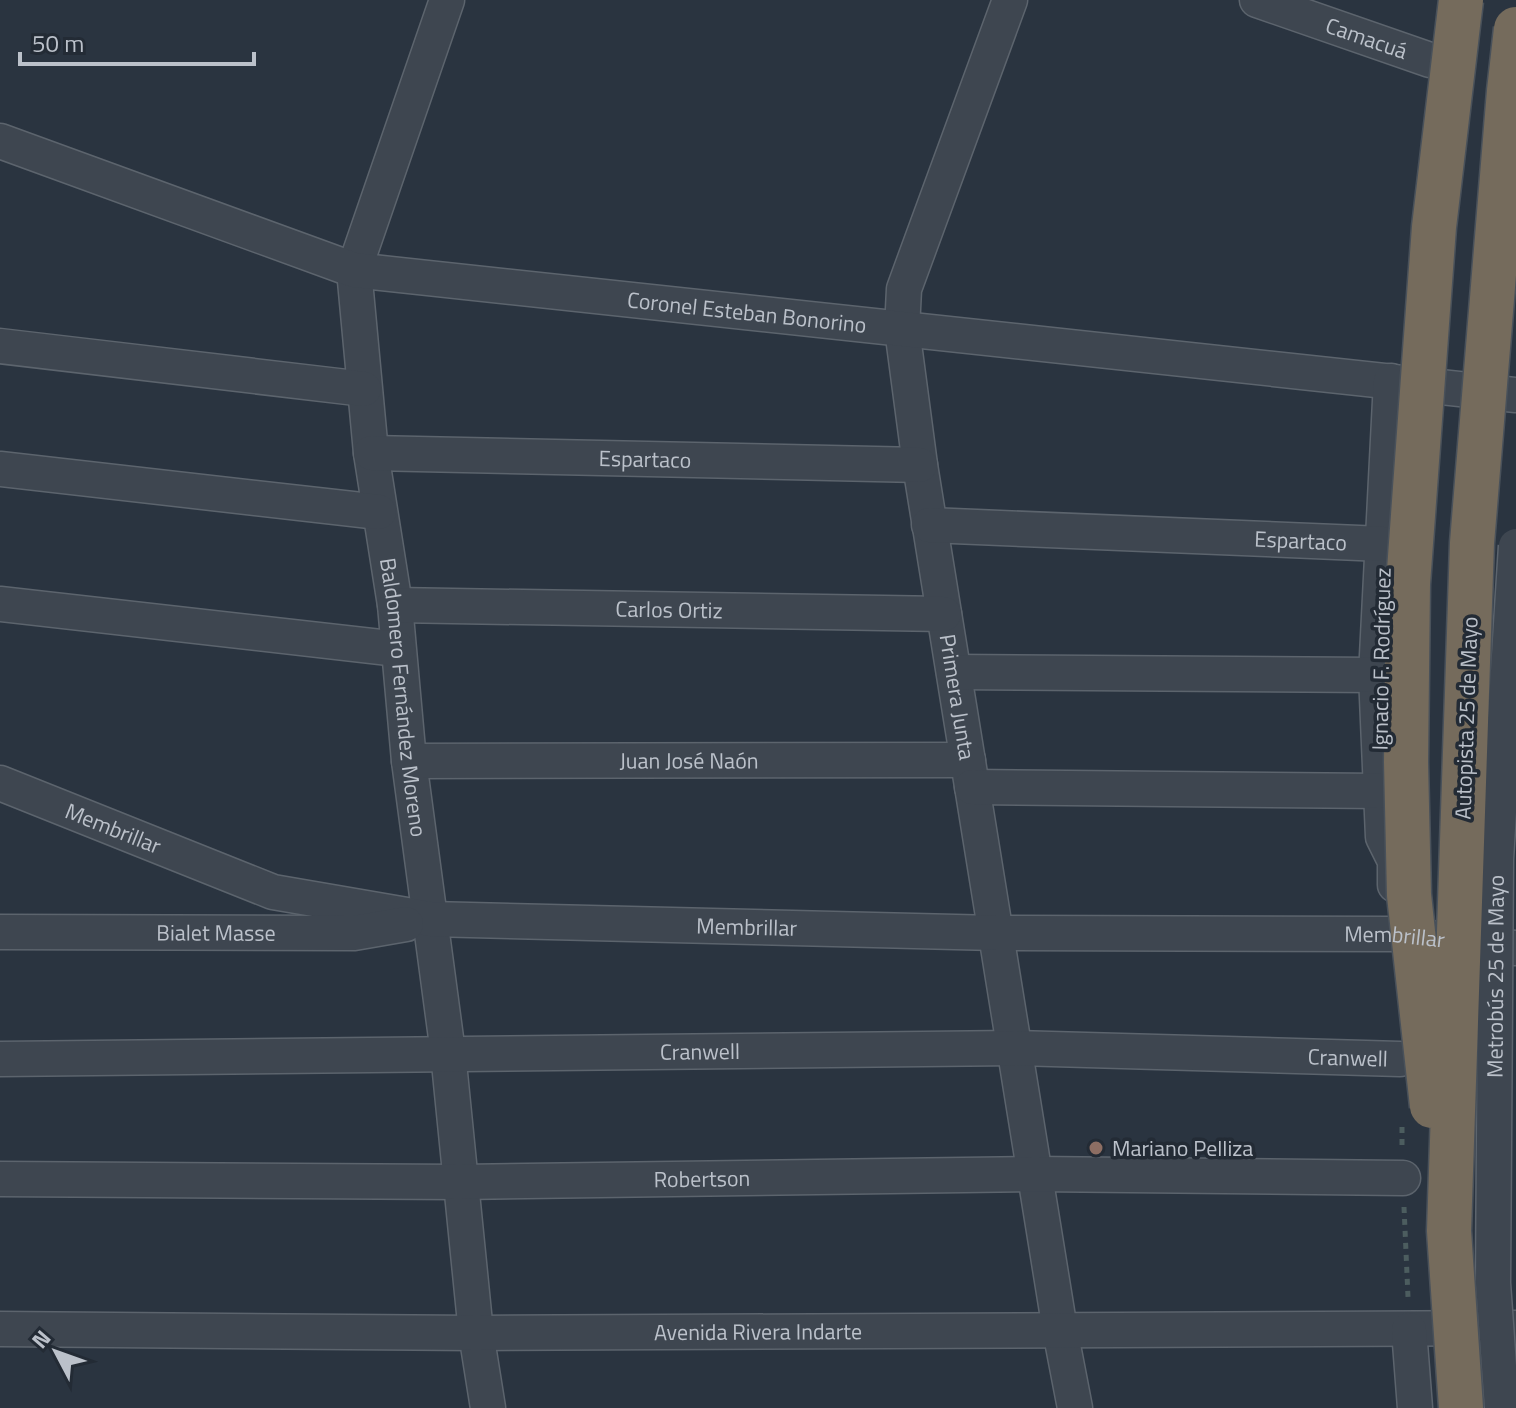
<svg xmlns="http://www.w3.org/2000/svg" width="1516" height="1408" font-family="'Titillium Web',sans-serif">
  <rect width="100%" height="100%" fill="#2a3440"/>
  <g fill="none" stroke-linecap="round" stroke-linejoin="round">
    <defs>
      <g id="minor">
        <path id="s1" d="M447 0 354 270 371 453 395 605 409 761 448 1053 476 1333 488 1408"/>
        <path id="s2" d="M1010 0 904 289 902 329 920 465 1060 1330 1075 1408"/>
        <path id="s3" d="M1257 0 1430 60"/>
        <path id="s4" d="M0 141 354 270 1516 395"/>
        <path d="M0 346 364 389"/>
        <path d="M1391 381 1376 675 1383 837 1395 861V885"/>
        <path id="s5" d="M371 453 920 465"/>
        <path d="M0 469 379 512"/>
        <path id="s6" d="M929 525 1383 544"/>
        <path d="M0 604 398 649"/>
        <path id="s7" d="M395 605 944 614"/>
        <path d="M954 672 1376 675"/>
        <path id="s8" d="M409 761 968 760"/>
        <path id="s9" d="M0 783 273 892 430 919 996 933 1394 934 1516 948"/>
        <path d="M972 787 1381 791"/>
        <path id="s10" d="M0 932 354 933 406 924"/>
        <path id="s11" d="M0 1059 1015 1048 1400 1059"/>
        <path id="s12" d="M0 1179 460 1182 1035 1174 1403 1178"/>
        <path id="s13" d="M0 1329 476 1333 1516 1328"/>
        <path d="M1409 1330 1415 1408"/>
      </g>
    </defs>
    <use href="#minor" stroke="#5c646d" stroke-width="37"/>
    <path stroke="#4c5d5f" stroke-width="5" stroke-dasharray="6 6" stroke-linecap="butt" d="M1402 1127V1149
      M1404 1207 1408 1297"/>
    <use href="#minor" stroke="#3e4650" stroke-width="34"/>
    <defs>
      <g id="minor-bridge">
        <path id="s14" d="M1502 1408 1493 1283 1496 859 1516 546"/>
      </g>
      <path id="highway-bridge" d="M1432 1106 1409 895 1406 762 1408 584 1434 227 1461 0
        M1461 1408 1449 1231 1472 543 1509 91 1516 29"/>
    </defs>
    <use href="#minor-bridge" stroke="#5c646d" stroke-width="37" stroke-linecap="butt"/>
    <use href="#highway-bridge" stroke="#49515a" stroke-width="47" stroke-linecap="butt"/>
    <use href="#minor-bridge" stroke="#3e4650" stroke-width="34"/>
    <use href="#highway-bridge" stroke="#756b5c" stroke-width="44"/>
  </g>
  <circle fill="#8d6e63" stroke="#232b35" stroke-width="3" cx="1096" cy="1148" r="8"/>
  <g text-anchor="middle" stroke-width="7" stroke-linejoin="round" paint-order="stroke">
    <g font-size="22" fill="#bbc1ca" stroke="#232b35">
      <text dy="8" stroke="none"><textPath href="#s3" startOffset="116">Camacuá</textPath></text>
      <text dy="8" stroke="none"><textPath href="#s4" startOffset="772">Coronel Esteban Bonorino</textPath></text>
      <text dy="8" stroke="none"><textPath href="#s5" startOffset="274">Espartaco</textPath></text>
      <text dy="8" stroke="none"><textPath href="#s6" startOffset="372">Espartaco</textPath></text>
      <text dy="8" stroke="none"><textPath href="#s7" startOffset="274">Carlos Ortiz</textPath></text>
      <text transform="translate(1381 659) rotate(-89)" y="8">Ignacio F. Rodríguez</text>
      <text dy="8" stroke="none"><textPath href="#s1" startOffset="716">Baldomero Fernández Moreno</textPath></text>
      <text dy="8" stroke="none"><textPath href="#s2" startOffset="720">Primera Junta</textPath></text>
      <text transform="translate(1466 718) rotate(-88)" y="8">Autopista 25 de Mayo</text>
      <text dy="8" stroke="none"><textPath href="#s8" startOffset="280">Juan José Naón</textPath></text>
      <text dy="8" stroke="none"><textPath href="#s9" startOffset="122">Membrillar</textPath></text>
      <text dy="8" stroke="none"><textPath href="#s9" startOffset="770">Membrillar</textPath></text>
      <text dy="8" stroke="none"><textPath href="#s10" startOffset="216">Bialet Masse</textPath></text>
      <text dy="8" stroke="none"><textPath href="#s9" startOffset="1418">Membrillar</textPath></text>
      <text dy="8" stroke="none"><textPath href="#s14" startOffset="432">Metrobús 25 de Mayo</textPath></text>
      <text dy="8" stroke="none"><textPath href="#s11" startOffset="700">Cranwell</textPath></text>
      <text dy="8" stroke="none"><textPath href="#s11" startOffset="1348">Cranwell</textPath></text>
      <text dy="8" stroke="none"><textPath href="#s12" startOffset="702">Robertson</textPath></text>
      <text dy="8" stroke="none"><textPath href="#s13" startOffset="758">Avenida Rivera Indarte</textPath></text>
    </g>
    <g font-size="22" fill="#bbc1ca" stroke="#232b35" text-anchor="start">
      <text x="1112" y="1156">Mariano Pelliza</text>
    </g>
  </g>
  <g transform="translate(56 1352) rotate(311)" stroke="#232b35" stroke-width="6" paint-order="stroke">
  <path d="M0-6L14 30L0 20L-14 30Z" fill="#bbc1ca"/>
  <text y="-12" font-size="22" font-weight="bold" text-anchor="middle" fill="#bbc1ca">N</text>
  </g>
  <path d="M20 52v12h234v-12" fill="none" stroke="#bbc1ca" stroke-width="4"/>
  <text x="32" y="52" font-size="24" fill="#bbc1ca" stroke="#232b35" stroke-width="6" paint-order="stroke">50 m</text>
</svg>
